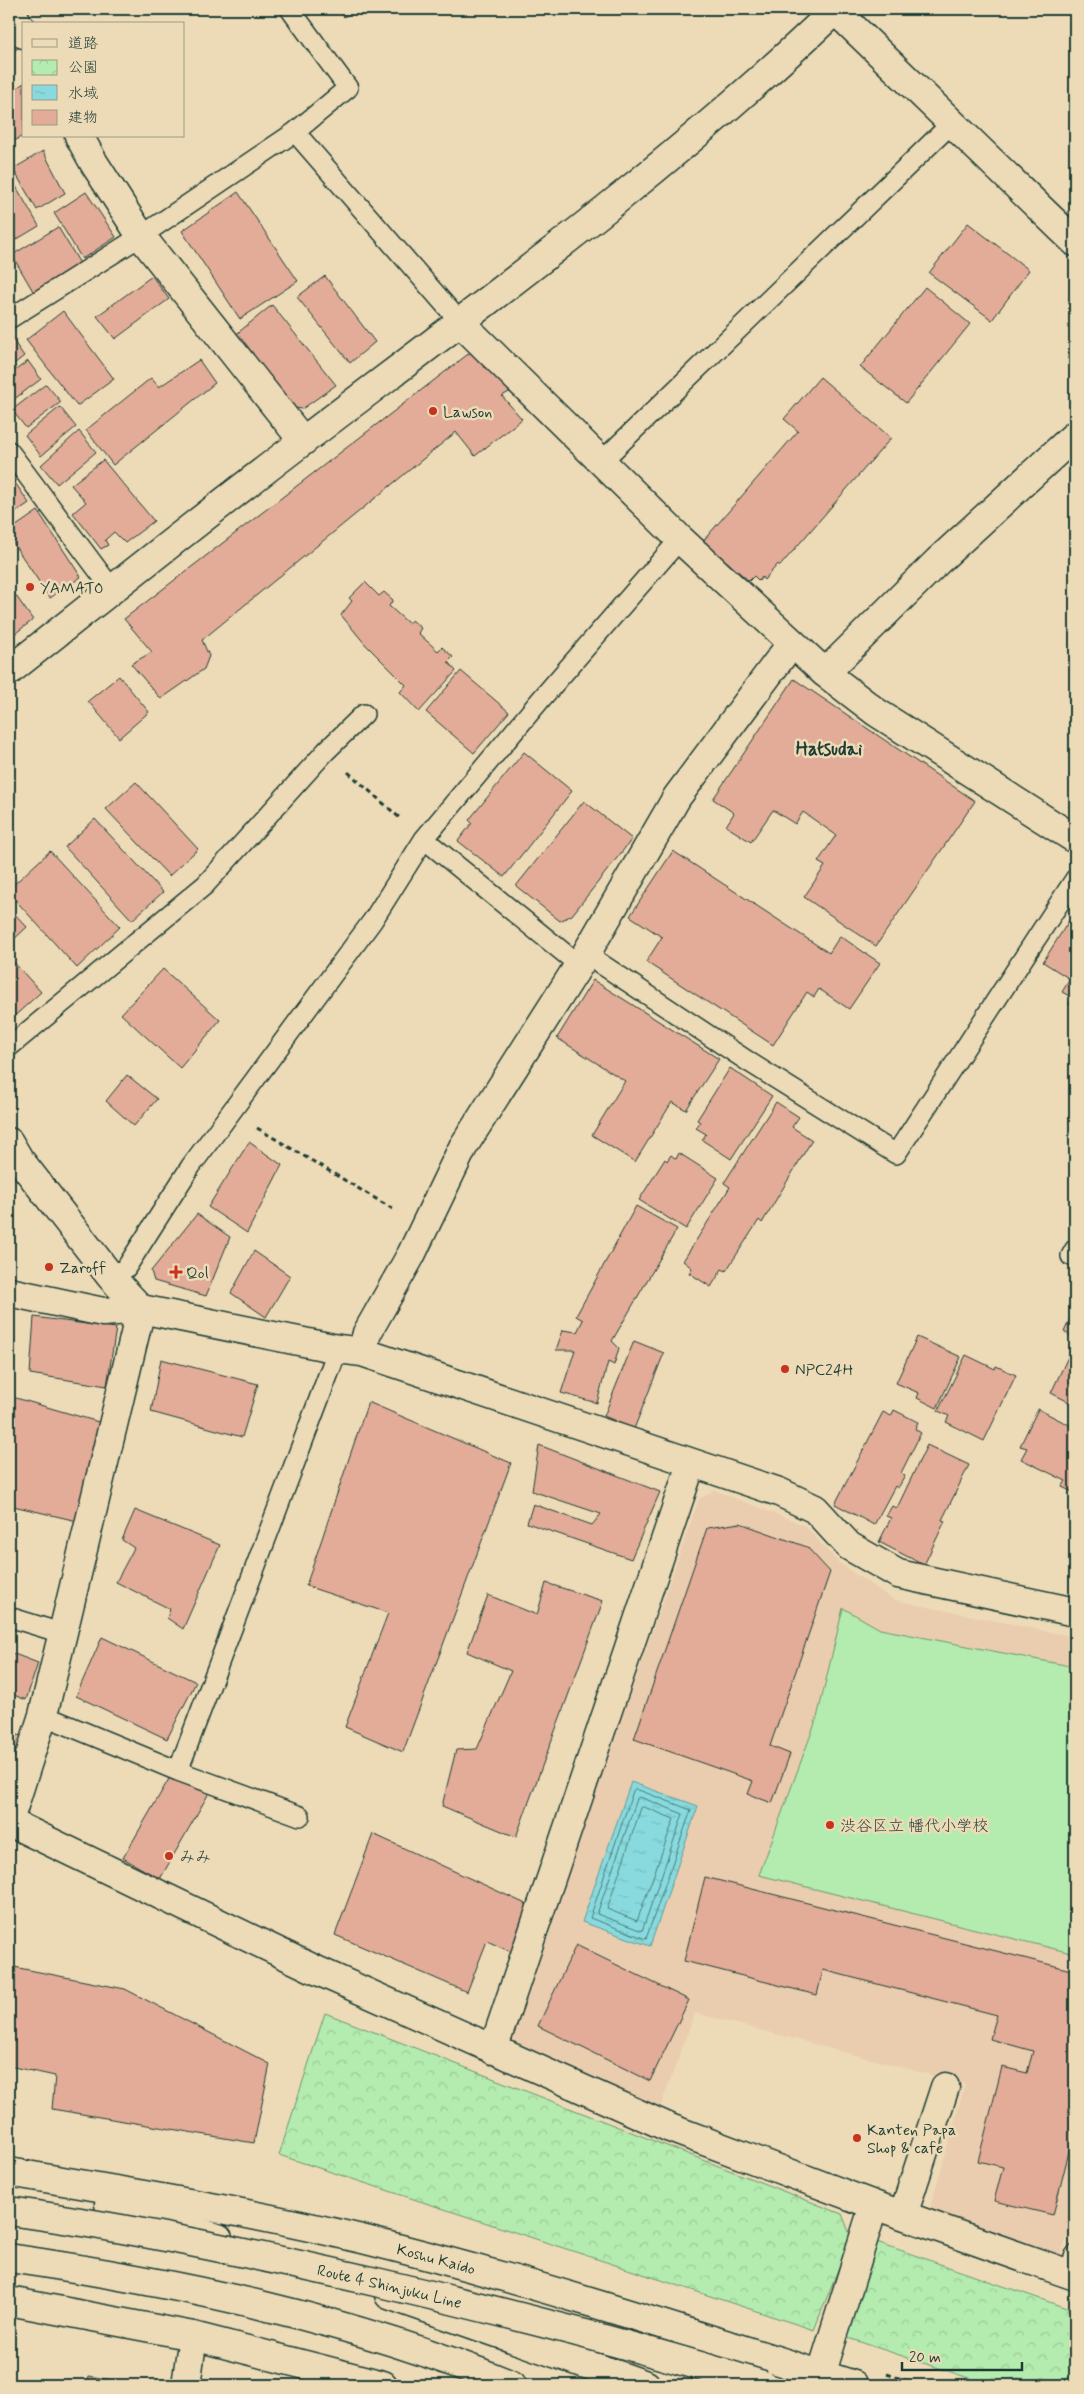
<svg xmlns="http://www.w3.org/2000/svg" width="1084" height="2394" font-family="Mynerve,'Klee One',sans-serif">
  <defs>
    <pattern id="park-crowns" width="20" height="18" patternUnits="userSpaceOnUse" patternTransform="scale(1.25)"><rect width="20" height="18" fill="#b4ebae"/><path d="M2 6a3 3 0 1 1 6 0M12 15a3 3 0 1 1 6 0" fill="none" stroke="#9aca96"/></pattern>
    <pattern id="water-ripples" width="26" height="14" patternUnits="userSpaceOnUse" patternTransform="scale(1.25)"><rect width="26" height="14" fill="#88dade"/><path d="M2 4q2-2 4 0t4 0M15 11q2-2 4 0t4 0" fill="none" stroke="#75bcbf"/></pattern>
  </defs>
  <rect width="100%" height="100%" fill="#eddbb8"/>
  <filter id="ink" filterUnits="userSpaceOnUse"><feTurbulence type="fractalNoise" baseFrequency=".02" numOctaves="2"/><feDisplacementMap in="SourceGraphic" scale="10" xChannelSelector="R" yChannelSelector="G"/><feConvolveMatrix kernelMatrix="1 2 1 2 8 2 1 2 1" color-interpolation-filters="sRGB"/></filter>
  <g filter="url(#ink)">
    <path fill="#eacdae" d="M714 1490 804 1525 839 1563 894 1600 1075 1637V2217L1060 2257 929 2212 965 2084 695 2013 660 2108 508 2040 699 1499Z"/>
    <path fill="url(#park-crowns)" stroke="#6a9471" d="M325 2013 842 2214 851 2237 814 2330 279 2155Z
      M871 2240 1075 2311V2385H990L845 2337Z"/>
    <path fill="#b4ebae" stroke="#6a9471" d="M843 1608 880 1629 1075 1667V1954L759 1875 817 1718Z"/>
    <path fill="url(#water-ripples)" stroke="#5e9b9a" d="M631 1782 698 1806 650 1946 582 1922Z"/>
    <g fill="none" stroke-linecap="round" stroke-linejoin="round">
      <path stroke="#497c78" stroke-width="1" d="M636 1789 691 1810 646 1939 590 1918 633 1791Z
        M640 1797 683 1814 642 1931 597 1914 637 1799Z
        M644 1807 674 1819 637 1921 607 1909 641 1808Z"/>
    </g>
    <path fill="#e2ac98" stroke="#1f3d34" d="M337 9H356L344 17Z
      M9 24 22 46 9 53Z
      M24 83V135L11 143 9 140V93Z
      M43 151 65 193 37 210 13 169Z
      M14 183 39 226 9 244V185Z
      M86 192 116 237 82 259 54 213Z
      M238 192 298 281 240 319 182 231Z
      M968 223 1029 270 992 320 929 273Z
      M58 227 84 270 37 298 12 255Z
      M152 276 169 299 115 339 97 316Z
      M325 276 375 342 350 363 297 297Z
      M925 287 970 324 906 403 860 367Z
      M272 305 336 385 302 409 288 407 234 336Z
      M63 311 114 379 77 406 26 340Z
      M12 339 24 356 9 368V341Z
      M476 348 511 391 502 396 522 419 475 456 456 432 202 640 209 656 204 669 161 699 131 664 152 652 124 619Z
      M199 360 215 383 113 465 86 430 151 378 159 387Z
      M28 361 41 379 9 403V375Z
      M820 377 891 438 780 566 778 564 764 580 762 577 759 581 754 576 749 581 703 541 798 431 784 419Z
      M46 384 61 402 26 428 12 410Z
      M60 407 76 427 41 456 25 435Z
      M79 431 96 452 57 484 41 465Z
      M103 460 154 521 125 543 114 532 105 540 108 545 101 549 73 513 86 502 71 485Z
      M9 474 29 503 9 517Z
      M38 511 81 577 50 598 9 537V531Z
      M365 582 379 596 384 592 393 600 389 606 408 623 412 620 421 628 418 633 438 651 442 647 453 657 448 662 456 671 419 712 400 692 406 685 365 644 341 615 352 601 349 598Z
      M9 586 33 620 9 638Z
      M461 671 509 712 474 753 426 712Z
      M119 676 149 712 119 738 88 701Z
      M794 679 975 801 876 946 804 897 825 866 818 862 836 835 803 812 795 824 773 810 751 842 726 826 734 813 713 799Z
      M524 752 572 791 504 877 458 841 472 823 469 820Z
      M136 782 198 849 169 876 106 809Z
      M584 801 632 839 572 915 560 921 516 886Z
      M95 819 163 892 132 920 65 847Z
      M50 851 120 927 77 968 9 893V889Z
      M673 851 829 953 840 936 880 963 849 1009 819 989 814 997 807 992 773 1045 646 962 662 937 630 916Z
      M9 908 27 927 9 944Z
      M1075 911V1008L1069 1004 1073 998 1062 992 1070 979 1043 962Z
      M9 957 41 992 9 1021Z
      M163 969 220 1020 180 1068 121 1014Z
      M593 980 719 1059 686 1110 672 1102 635 1162 592 1135 625 1081 557 1038Z
      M730 1068 772 1096 731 1159 702 1140 706 1134 696 1128 700 1122 697 1120Z
      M127 1075 157 1099 134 1126 106 1101Z
      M776 1102 799 1117 792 1127 812 1140 762 1223 759 1220 726 1271 722 1269 711 1287 689 1273 692 1268 683 1261 730 1187 724 1183Z
      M249 1142 282 1165 247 1233 208 1207Z
      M679 1153 718 1178 686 1229 639 1200 665 1159 667 1161 671 1155 676 1159Z
      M636 1206 677 1229 612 1341 619 1348 614 1365 608 1362 597 1403 561 1393 575 1350H556L563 1330 577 1332 583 1320 576 1316Z
      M197 1214 230 1237 206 1296 154 1281 151 1271Z
      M254 1251 290 1276 266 1317 231 1293Z
      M1075 1308V1338L1064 1332Z
      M34 1317 116 1328 107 1386 30 1374Z
      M917 1337 961 1357 937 1408 917 1398 919 1393 896 1383Z
      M634 1341 664 1353 634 1429 604 1416Z
      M1075 1342V1405L1051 1393Z
      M966 1355 995 1369 996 1366 1016 1375 984 1441 946 1422 949 1416 938 1411Z
      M161 1359 258 1384 242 1437 151 1412Z
      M9 1396 102 1423 77 1521 9 1505Z
      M368 1402 511 1463 403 1752 345 1727 388 1613 306 1586Z
      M1038 1409 1075 1428V1493L1062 1487 1066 1481 1021 1459 1027 1448 1020 1446Z
      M894 1410 918 1422 915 1429 921 1433 901 1473 905 1476 898 1488 895 1486 874 1525 835 1504 883 1412 891 1416Z
      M539 1445 660 1492 631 1559 527 1523 533 1504 592 1525 601 1514 532 1491Z
      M927 1445 969 1465 942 1520 945 1521 924 1565 879 1542 891 1518 886 1516 892 1506 897 1508Z
      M135 1510 220 1545 183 1629 167 1618 170 1609 116 1582 134 1548 122 1540Z
      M740 1523 807 1547 830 1572 770 1746 790 1754 772 1803 748 1794 753 1781 634 1739 707 1528Z
      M546 1583 603 1601 516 1837 442 1806 456 1750 477 1749 511 1671 467 1652 488 1595 537 1615Z
      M102 1637 196 1682 167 1739 76 1696Z
      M9 1652 38 1663 26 1700 9 1693Z
      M9 1732 24 1737 9 1781Z
      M173 1772 209 1793 160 1879 123 1858Z
      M373 1834 528 1905 511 1952 487 1941 467 1992 335 1935Z
      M705 1877 1075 1971V2128L1053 2215 994 2201 1003 2167 978 2161 1002 2067 1027 2073 1033 2051 990 2039 997 2015 823 1970 817 1995 684 1961Z
      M576 1945 689 2000 650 2081 538 2026Z
      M9 1966 125 1989 270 2064 254 2143 52 2109 55 2076 9 2066Z
      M89 2376 142 2385H87Z"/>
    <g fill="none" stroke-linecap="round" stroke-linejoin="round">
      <defs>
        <path id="lane" d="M295 132 460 322
          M9 319 141 236 295 132 348 88 290 9
          M9 451 112 589
          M601 462 952 123
          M424 839 579 965
          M586 954 749 1062 896 1154 1075 879
          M9 1047 205 885 326 751 364 714
          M1071 1256 1075 1249
          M111 1277 126 1268 191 1166 373 920 424 839 542 698 680 539
          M9 1617 61 1633
          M43 1715 178 1771 300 1816
          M178 1771 338 1349
          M1068 2273 1075 2255"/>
        <path id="street" d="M10 9 24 34
          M835 10 1075 242
          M79 136 94 163 141 236 303 441
          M460 322 680 539 825 673 876 712 1075 839
          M825 673 938 561 1075 435
          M9 1142 19 1159 111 1277 141 1309
          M9 1292 103 1312 141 1309 338 1349 362 1352 779 1492 815 1509 849 1546 898 1574 1075 1612
          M362 1352 367 1333 411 1255 463 1147 586 954 677 797 791 644
          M9 1821 43 1715 141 1309
          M9 1822 316 1970 670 2128 874 2205 1075 2276
          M493 2050 691 1464
          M903 2215 945 2087
          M821 2375 874 2205
          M186 2385 193 2336"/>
        <path id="secondary" d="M9 671C109 592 209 512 311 435 490 299 674 165 836 9"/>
        <g id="highway">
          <path id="s1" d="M9 2172C127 2192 246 2211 362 2239 528 2280 691 2333 854 2385"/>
          <path d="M109 2204 218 2238"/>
          <path d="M9 2258C180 2283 352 2319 512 2385"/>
          <path d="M389 2295 646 2385"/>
          <path d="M9 2301 193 2336 383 2385"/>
        </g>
      </defs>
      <use href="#lane" stroke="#1f3d34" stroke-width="22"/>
      <use href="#street" stroke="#1f3d34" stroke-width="31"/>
      <use href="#secondary" stroke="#1f3d34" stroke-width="31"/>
      <use href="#highway" stroke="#1f3d34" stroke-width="31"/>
      <path stroke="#1f3d34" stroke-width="3" stroke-dasharray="5 4" stroke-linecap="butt" d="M348 772 401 819
        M257 1128 393 1209
        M887 2374 920 2385"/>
      <use href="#lane" stroke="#eddbb8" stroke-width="19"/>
      <use href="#street" stroke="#eddbb8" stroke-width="28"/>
      <use href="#secondary" stroke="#eddbb8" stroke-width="28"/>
      <use href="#highway" stroke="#eddbb8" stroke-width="28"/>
      <defs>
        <g id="highway-bridge">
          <path id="s2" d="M9 2211C133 2228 257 2255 380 2283 509 2313 637 2346 763 2385"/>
        </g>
      </defs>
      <use href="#highway-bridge" stroke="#1f3d34" stroke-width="31" stroke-linecap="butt"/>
      <use href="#highway-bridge" stroke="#eddbb8" stroke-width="28"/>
    </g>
  </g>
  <g fill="#c8321e" stroke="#eddbb8" stroke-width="2">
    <circle cx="433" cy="411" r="5"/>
    <circle cx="30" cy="587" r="5"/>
    <circle cx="49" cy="1267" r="5"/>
    <path d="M173.5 1264.5h5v5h5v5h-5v5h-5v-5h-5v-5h5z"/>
    <circle cx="785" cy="1369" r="5"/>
    <circle cx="830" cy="1825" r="5"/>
    <circle cx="169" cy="1856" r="5"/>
    <circle cx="857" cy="2138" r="5"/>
  </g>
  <g text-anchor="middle" stroke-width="5" stroke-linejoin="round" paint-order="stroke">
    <g font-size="16" fill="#1f3d34" stroke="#eddbb8" text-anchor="start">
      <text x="443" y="417">Lawson</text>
      <text x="40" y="593">YAMATO</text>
      <text x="59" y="1273">Zaroff</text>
      <text x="186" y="1278">Qol</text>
      <text x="795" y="1375">NPC24H</text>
      <text x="840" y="1831">渋谷区立 幡代小学校</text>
      <text x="179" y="1862">みみ</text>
      <text x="867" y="2135">Kanten Papa<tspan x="867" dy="18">Shop &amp; cafe</tspan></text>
    </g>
    <g font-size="16" fill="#1f3d34" stroke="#eddbb8">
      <text dy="6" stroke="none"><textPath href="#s1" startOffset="436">Koshu Kaido</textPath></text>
      <text dy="6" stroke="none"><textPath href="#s2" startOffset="388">Route 4 Shinjuku Line</textPath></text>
    </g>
    <g font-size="19" font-weight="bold" fill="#1f3d34" stroke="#eddbb8">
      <text x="829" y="755">Hatsudai</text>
    </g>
  </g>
  <rect width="1084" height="2394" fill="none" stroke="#eddbb8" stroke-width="30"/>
  <rect x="15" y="15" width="1054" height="2364" fill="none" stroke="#1f3d34" stroke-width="2" filter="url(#ink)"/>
  <rect x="22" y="22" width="162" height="115" fill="#eddbb8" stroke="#9b9c83"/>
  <rect x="32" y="39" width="25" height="8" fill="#eddbb8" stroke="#9b9c83"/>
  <text x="68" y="48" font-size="15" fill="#1f3d34">道路</text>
  <rect x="32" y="60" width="25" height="15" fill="url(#park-crowns)" stroke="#9b9c83"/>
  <text x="68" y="72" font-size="15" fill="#1f3d34">公園</text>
  <rect x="32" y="85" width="25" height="15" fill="url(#water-ripples)" stroke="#9b9c83"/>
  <text x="68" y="98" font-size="15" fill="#1f3d34">水域</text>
  <rect x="32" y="110" width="25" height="15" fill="#e2ac98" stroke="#9b9c83"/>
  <text x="68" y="122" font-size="15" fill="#1f3d34">建物</text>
  <path d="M902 2362v8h120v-8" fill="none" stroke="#1f3d34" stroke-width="2.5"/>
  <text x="909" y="2362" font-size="15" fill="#1f3d34" stroke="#eddbb8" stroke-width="4" paint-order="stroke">20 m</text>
</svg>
